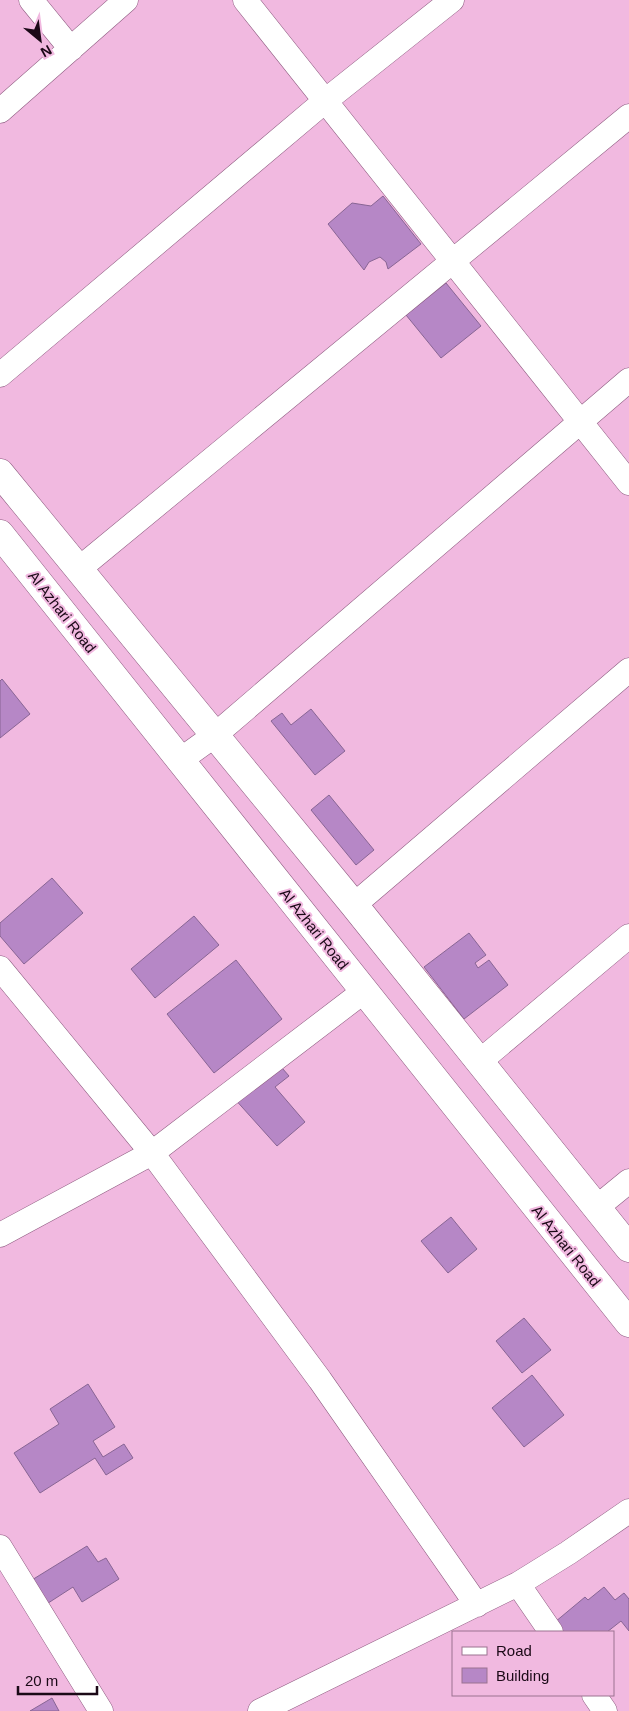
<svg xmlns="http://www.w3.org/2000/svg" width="629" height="1711" font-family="Arial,sans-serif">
  <rect width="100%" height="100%" fill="#f1b9e0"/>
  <path fill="#b687c6" stroke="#886594" d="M383 196 421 244 388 269 386 262 380 257 369 262 364 270 328 224 352 203 371 206Z
    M446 283 481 326 441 358 406 315Z
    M2 679 30 714 0 738V681Z
    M311 709 345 751 315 775 271 721 282 713 291 725Z
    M329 795 374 850 356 865 311 810Z
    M52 878 83 913 24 964 0 936V923Z
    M194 916 219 945 155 998 131 969Z
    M469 933 486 955 475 963 478 968 489 960 508 985 464 1019 424 967Z
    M236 960 282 1019 214 1073 167 1014Z
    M276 1061 289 1076 275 1087 305 1122 277 1146 233 1097Z
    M451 1217 477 1249 448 1273 421 1241Z
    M524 1318 551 1350 522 1373 496 1341Z
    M532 1375 564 1415 524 1447 492 1408Z
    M88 1384 115 1427 93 1441 103 1457 124 1444 133 1458 106 1475 95 1458 40 1493 14 1453 59 1424 50 1409Z
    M87 1546 98 1562 106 1558 119 1579 82 1602 73 1587 42 1607 27 1583Z
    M604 1587 615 1600 624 1593 629 1599V1631L621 1621 607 1632H564L555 1622 585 1597 588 1600Z
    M52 1698 59 1711H30Z"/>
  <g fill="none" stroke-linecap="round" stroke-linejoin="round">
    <defs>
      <path id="street" d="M31 0 71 49
        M245 0 629 483
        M0 111 126 0
        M0 375 325 101 452 0
        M80 568 629 116
        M179 761 215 735 629 380
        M354 905 629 670
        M0 968 152 1153 320 1380 477 1605
        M479 1062 629 936
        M596 1208 629 1181
        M0 1235 152 1153 363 992
        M0 1547 101 1711
        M518 1584 551 1632
        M594 1695 605 1711
        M260 1711 518 1584 568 1553 629 1511"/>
      <path id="secondary" d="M0 473 354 905 629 1248
        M0 534 629 1323"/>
    </defs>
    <use href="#street" stroke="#8e5c80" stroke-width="25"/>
    <use href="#secondary" stroke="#8e5c80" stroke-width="29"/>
    <use href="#street" stroke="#fff" stroke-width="24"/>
    <use href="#secondary" stroke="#fff" stroke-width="28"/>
  </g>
  <g text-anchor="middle" stroke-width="4" stroke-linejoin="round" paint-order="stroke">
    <g font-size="15" fill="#1b0917" stroke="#f1b9e0">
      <text transform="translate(62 612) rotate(52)" y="5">Al Azhari Road</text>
      <text transform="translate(314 929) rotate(51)" y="5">Al Azhari Road</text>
      <text transform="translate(566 1246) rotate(51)" y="5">Al Azhari Road</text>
    </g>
  </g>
  <rect x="452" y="1631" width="162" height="65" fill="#f1b9e0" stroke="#9b7390"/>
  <rect x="462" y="1647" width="25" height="8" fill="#ffffff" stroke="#9b7390"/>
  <text x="496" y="1656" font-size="15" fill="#1b0917">Road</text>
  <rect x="462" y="1668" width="25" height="15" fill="#b687c6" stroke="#9b7390"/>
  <text x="496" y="1681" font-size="15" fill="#1b0917">Building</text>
  <g transform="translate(40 40) rotate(151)" stroke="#f1b9e0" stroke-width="4" paint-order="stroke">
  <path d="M0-4L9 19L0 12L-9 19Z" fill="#1b0917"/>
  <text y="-8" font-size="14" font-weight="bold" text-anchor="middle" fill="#1b0917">N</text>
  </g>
  <path d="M18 1686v8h79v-8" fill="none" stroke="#1b0917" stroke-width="2.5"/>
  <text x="25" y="1686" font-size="15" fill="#1b0917" stroke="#f1b9e0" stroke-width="4" paint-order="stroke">20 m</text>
</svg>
